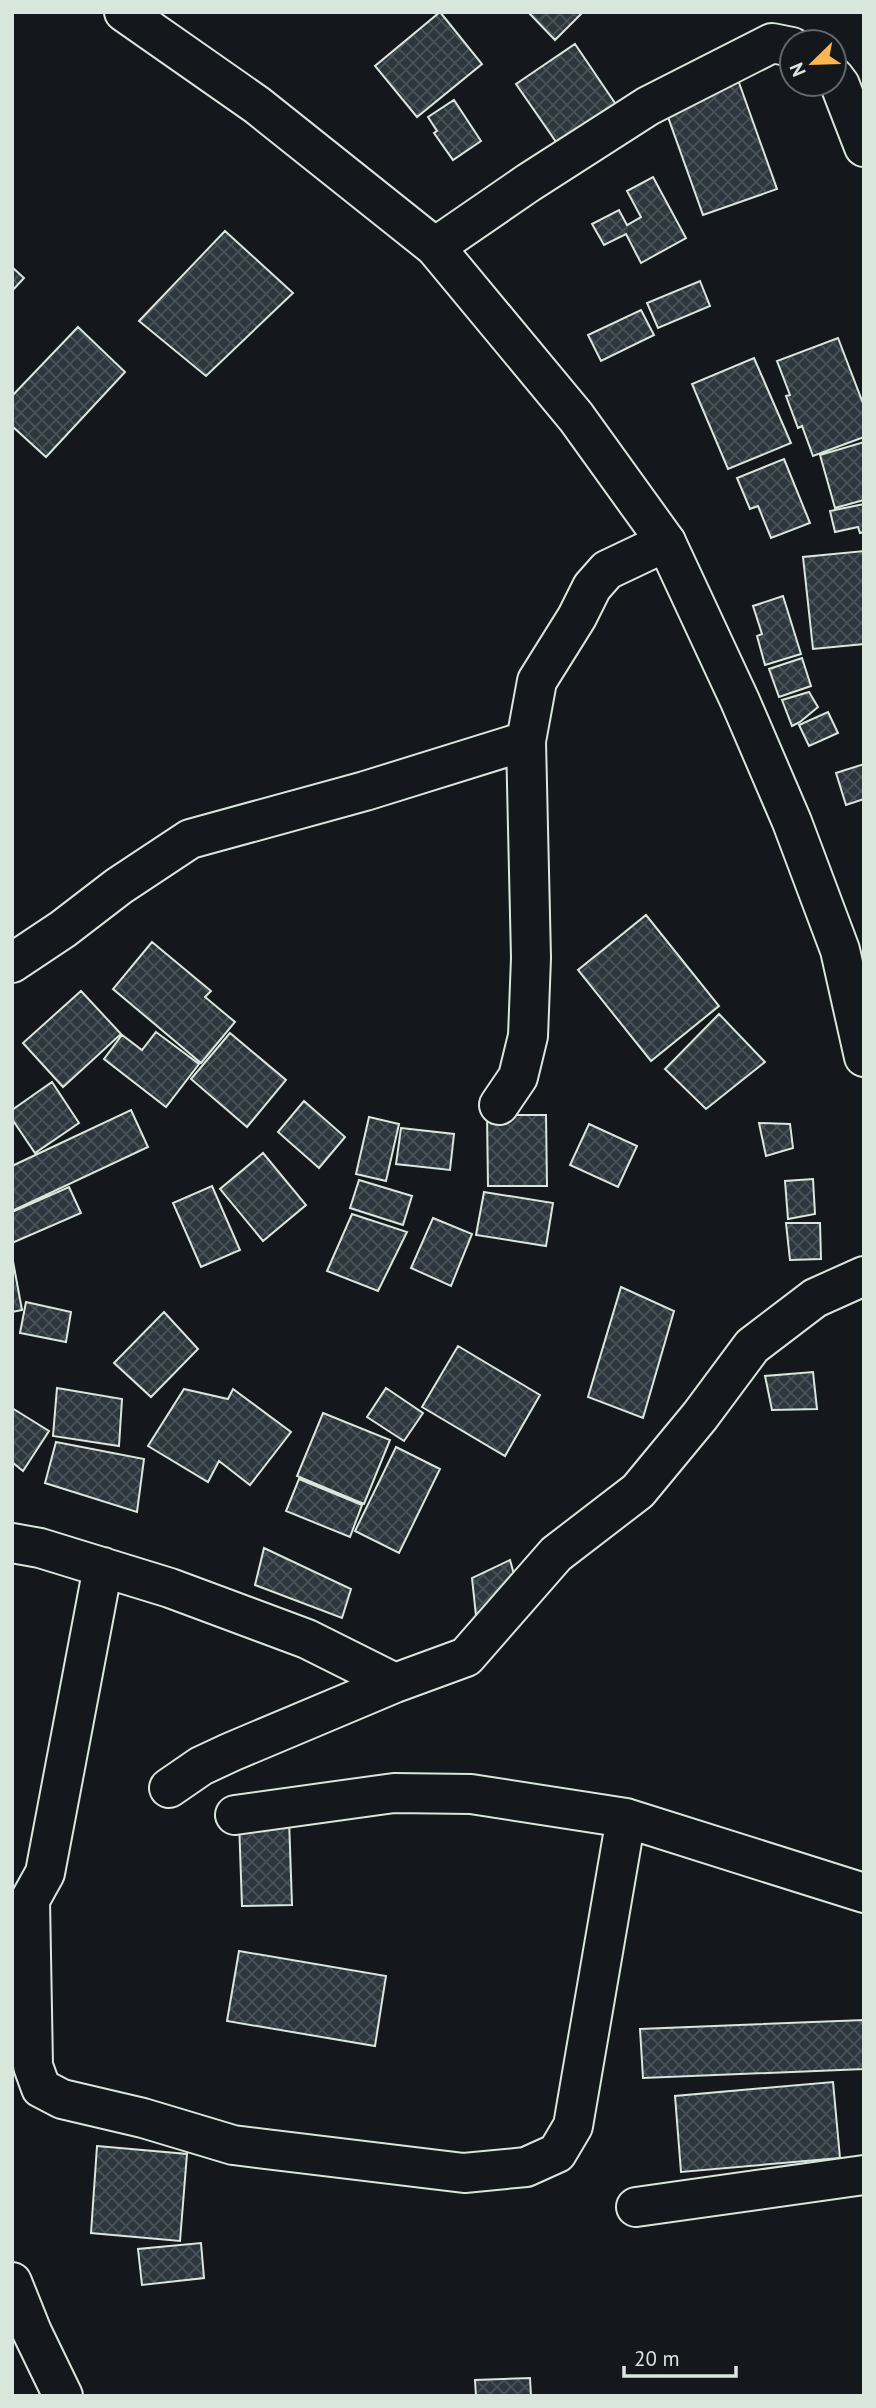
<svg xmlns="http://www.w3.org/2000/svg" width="876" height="2408" font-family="'PT Sans',sans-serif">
  <defs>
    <pattern id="building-cross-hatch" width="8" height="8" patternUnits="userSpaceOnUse" patternTransform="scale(1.75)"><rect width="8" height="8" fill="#2c363c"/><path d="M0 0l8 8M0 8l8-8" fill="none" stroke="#4a5358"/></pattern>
  </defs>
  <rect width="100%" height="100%" fill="#14181c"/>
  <path fill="url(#building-cross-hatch)" stroke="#d8e6dc" stroke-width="2" d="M440 12 482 64 417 117 375 66Z
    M528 12H583L555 40Z
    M575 44 619 109 561 149 516 84Z
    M737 77 777 189 703 215 663 103Z
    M454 100 481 141 453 160 434 133 437 131 428 117Z
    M653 177 686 238 641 263 626 234 604 245 592 224 619 210 627 225 641 217 627 191Z
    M225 231 293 293 206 376 139 321Z
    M12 267 24 278 12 291Z
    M700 281 710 306 658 328 647 303Z
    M641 310 654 335 601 361 588 335Z
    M78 327 125 372 46 457 12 426V396Z
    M838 338 864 406V437L813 456 802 426 798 428 786 396 790 395 777 361Z
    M754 358 791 443 728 469 692 384Z
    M864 442V500L835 508 820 455Z
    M784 459 810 523 771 538 758 506 750 509 737 478Z
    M864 504V532L860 533 858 527 835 532 830 511Z
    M864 551V644L813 649 803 557Z
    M783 596 801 654 765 665 757 636 762 634 753 606Z
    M802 658 811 686 779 697 769 669Z
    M809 692 818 707 800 722 792 726 782 700Z
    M828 712 838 733 809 746 799 725Z
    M864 764V799L846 805 836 773Z
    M646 915 719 1006 651 1061 578 970Z
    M152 942 211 991 205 997 235 1022 201 1063 113 989Z
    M81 991 121 1034 63 1087 23 1043Z
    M719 1014 765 1062 706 1109 665 1069Z
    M156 1032 199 1064 166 1107 104 1059 122 1035 142 1050Z
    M230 1033 286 1080 247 1127 191 1079Z
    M52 1082 79 1123 35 1153 12 1119V1110Z
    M304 1101 345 1137 319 1168 278 1132Z
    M131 1110 148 1147 12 1211V1166Z
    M487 1115H546L547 1186H488Z
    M369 1117 399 1124 386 1181 356 1174Z
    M759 1123 790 1124 793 1148 766 1156Z
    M589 1124 637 1146 618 1187 570 1165Z
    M401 1128 454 1134 450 1170 396 1164Z
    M263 1153 306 1205 263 1241 220 1189Z
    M813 1179 815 1214 788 1219 785 1181Z
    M359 1180 412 1196 403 1225 350 1208Z
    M212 1186 240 1250 201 1267 173 1203Z
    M69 1187 81 1213 12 1243V1212Z
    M484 1192 553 1203 546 1246 476 1235Z
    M352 1214 407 1232 378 1291 327 1271Z
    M433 1218 472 1234 451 1286 411 1268Z
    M786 1223H820L821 1259 790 1260Z
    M12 1256 22 1310 12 1312Z
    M621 1287 674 1311 643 1418 588 1397Z
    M26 1302 71 1312 66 1342 20 1333Z
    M164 1312 198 1349 151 1397 114 1363Z
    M458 1346 540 1395 505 1456 422 1407Z
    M813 1372 817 1409 772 1410 765 1376Z
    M57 1388 122 1399 119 1446 53 1436Z
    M386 1388 423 1413 404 1441 367 1417Z
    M184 1389 228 1399 233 1389 291 1432 250 1485 219 1461 208 1482 148 1446Z
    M12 1408 49 1431 23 1471 12 1462Z
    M323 1413 390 1440 364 1504 297 1476Z
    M56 1442 144 1459 137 1512 45 1483Z
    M396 1447 440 1469 399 1553 355 1531Z
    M299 1479 362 1505 350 1537 286 1511Z
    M264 1548 351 1589 342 1618 255 1585Z
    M510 1560 518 1589 477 1625 472 1578Z
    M289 1819 292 1905 242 1906 239 1821Z
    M239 1951 386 1976 375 2046 227 2021Z
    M864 2020V2069L643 2078 640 2029Z
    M833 2082 840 2158 681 2172 675 2096Z
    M97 2146 187 2154 180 2241 91 2233Z
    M201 2243 204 2278 142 2285 138 2249Z
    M530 2378 531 2396H476L475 2380Z"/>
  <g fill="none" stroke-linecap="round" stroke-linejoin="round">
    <defs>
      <path id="minor" d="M834 77 840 85 864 147
        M435 247 528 183 648 106 772 43 792 47
        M12 963 63 929 119 886 190 839 365 791 526 741
        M499 1105 518 1077 528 1036 531 958 526 741 537 681 577 617 592 587 607 570 666 542
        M12 1543 40 1548 170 1588 307 1639 395 1683
        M103 1567 45 1873 30 1900 33 2066 41 2088 62 2099 143 2118 233 2145 464 2173 526 2167 557 2153 573 2126 626 1818
        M169 1788 201 1766 231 1752 395 1683 466 1657 556 1554 638 1491 700 1416 752 1346 815 1298 864 1276
        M235 1815 394 1793 471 1794 626 1818 864 1893
        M636 2207 864 2175
        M12 2282 32 2332 63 2396"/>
      <path id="major" d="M124 12 257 105 435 247 576 417 666 542 740 701 792 822 840 950 864 1057"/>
    </defs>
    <use href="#minor" stroke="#d8e6dc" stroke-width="42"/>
    <use href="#major" stroke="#d8e6dc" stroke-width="42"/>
    <use href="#minor" stroke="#14181c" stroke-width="38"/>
    <use href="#major" stroke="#14181c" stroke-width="38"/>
  </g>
  <rect width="876" height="2408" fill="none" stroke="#d8e6dc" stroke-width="28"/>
  <g transform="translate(813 63) rotate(247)"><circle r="33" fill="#14181c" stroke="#626a69" stroke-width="2"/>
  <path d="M0-5L12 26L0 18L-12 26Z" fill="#ffb74d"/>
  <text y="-10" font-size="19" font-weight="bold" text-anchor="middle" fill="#d8e6dc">N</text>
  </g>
  <path d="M624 2366v10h112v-10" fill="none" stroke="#d8e6dc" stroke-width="3.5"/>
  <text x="634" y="2366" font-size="21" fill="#d8e6dc" stroke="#14181c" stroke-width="5" paint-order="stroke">20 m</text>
</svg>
